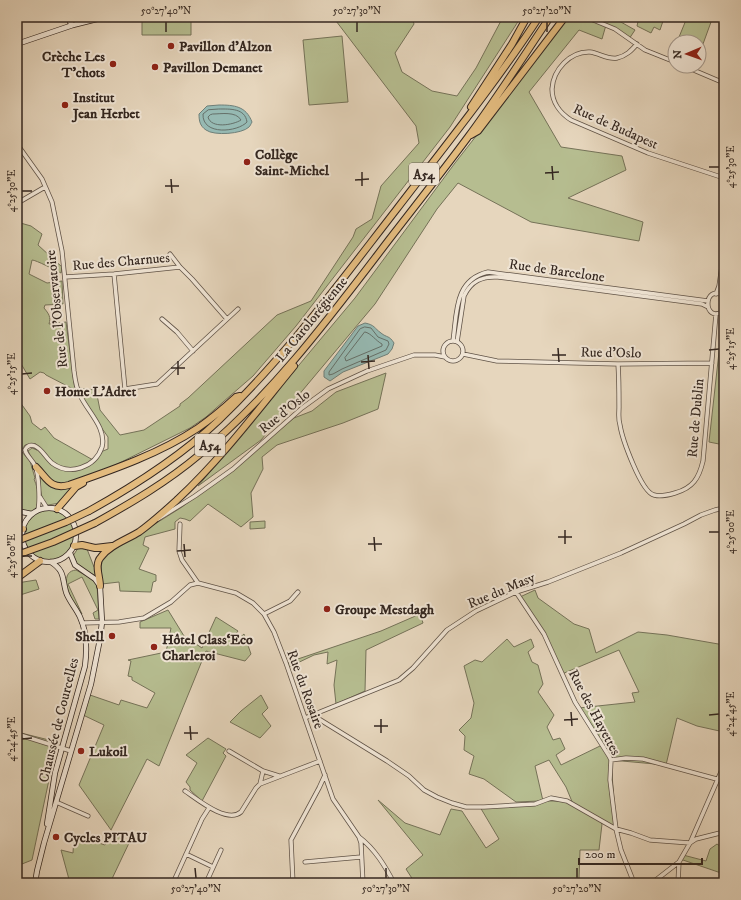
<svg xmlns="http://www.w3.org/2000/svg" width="741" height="900" font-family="'IM FELL DW Pica',serif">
  <rect width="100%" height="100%" fill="#e6d6bd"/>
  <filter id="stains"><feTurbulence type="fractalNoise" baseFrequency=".005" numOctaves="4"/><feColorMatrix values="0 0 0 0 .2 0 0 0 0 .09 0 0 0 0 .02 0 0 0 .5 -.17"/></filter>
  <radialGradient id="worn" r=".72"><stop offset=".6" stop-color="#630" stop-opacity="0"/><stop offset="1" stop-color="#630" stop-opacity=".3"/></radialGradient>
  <path fill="#b6bd90" stroke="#757258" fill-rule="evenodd" d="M142 17H191V35H142Z
    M333 17H412L414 24 395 53 402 72 432 91 457 96 476 68 503 17H521L450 127 296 326 253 376 223 402 206 417 190 428 89 478 66 486H58L48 481 34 463 28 451 32 448 37 450 30 445 36 444 25 445 21 451 30 461 35 478 34 479C39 492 41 500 34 512 53 503 75 513 76 535 77 554 57 566 40 561 27 557 20 541 23 528 24 523 29 517 33 513L17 512V398L30 416 32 423 41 430 45 427 54 438 93 460 103 451 108 449V437L87 407 78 388 96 390 100 410 120 435 144 430 180 406V404L188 398 277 315 311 301 353 237 356 229 372 219 381 186 419 143 416 126Z
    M569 17H612L635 30 629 39 606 25 602 39 579 30 529 92 561 147 622 156 626 170 568 198 643 222 639 241 531 222 458 183 437 209 375 304 261 440 198 486 355 298 455 163Z
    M639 17H664V18L660 30 654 27 651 33 637 26Z
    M689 17H701L711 22 699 55V42H677L686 20Z
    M342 36 348 102 309 105 303 40Z
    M17 222 31 226 42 234 38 245 62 267 61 273C55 270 36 260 32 260L29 274 47 283 62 281 63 304 45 305 44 308C49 314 51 317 49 324L66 322 75 390 46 375 44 373 40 372 30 379 20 362 17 359Z
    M723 316H724V445L709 442Z
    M386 373 378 409 343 423 277 445 262 457 263 469 251 493 253 517 241 527 208 504 190 521 185 519 180 518 175 522V529L145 537 143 545 149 548 139 569 156 575V581L153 582 151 592 120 591 119 582 102 584 101 561 104 556 182 507 239 464 294 418 312 411 336 392Z
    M40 473 45 480 72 487 60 503 48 505C39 499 40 484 40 473Z
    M265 521V528L250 529V522Z
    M81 547 87 549 94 567 96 568V576L77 565 73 556 78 548Z
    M76 570 92 579 97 585 99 619H95L93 613 98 610 82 577 68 584 82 614C74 607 55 572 76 570Z
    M36 580 39 589 17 596V583Z
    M535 590 538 598 574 624 589 629 596 653 638 632 667 635 724 645V732L697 726 677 718 666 765 611 760 616 829 596 818 602 824 599 850H580L579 879 582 883H415L406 869 423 855 378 800 405 823 440 835 451 809 462 811 486 848 499 839 480 807 530 804 539 801 516 802 484 779 469 774 474 756 464 750 465 736 459 730 471 718 474 703 464 666 475 660 482 662 507 639 514 647 531 639 534 647 528 652 532 662 538 665 543 684 538 692 554 715 547 727 553 740 560 738 565 749 556 755 561 765 600 746 604 750 579 708 635 702 632 693 639 692 619 650 562 674 541 630 520 597ZM549 760 566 787 573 804 567 801H543L535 766Z
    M168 610 184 636 202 648 216 617 238 631 232 639 235 642 244 634 251 654 245 661 206 651 159 766 147 759 111 830 79 785 104 725 83 715 90 695 119 705 121 700 147 708 155 693 132 680V677L128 676 131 661 128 660 166 652 171 628H140V622Z
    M420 614 423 623 366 650 365 691 336 704 334 685 337 660 327 664 328 652 314 655 287 668 289 662 381 631Z
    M261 695 268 708 262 714 271 726 260 738 230 722 241 711Z
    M17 732 57 742 32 860 17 866Z
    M208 738 226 749 223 753 226 756 202 801 190 790V787L186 782 197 763 186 755Z
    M111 831 129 843 110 883H70L61 850 73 853 74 835 105 845Z
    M717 844 724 849V883H719L721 873 680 859 683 855 706 861 710 849Z"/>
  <path fill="#96b9b2" stroke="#6f7f78" d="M219 105C234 105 246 106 252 122 251 124 250 126 249 127 242 134 214 136 206 130 200 126 199 121 199 114L207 106Z
    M365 323C375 325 374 328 381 333 387 338 389 335 394 343L392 349 388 354 343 372 330 381 324 377V371L358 326Z"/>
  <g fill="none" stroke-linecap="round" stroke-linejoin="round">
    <path stroke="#657069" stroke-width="1" d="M219 109C230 109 245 108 247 122 238 132 202 136 203 114L208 110Z
      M213 114C221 114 236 111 241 120 233 125 211 129 208 117L210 115Z
      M365 327 371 328 378 337 388 341 389 344 386 350 342 369 333 374 329 375V372L360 329Z
      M365 332C371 333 376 341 382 344V346L346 361 345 358Z"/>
    <defs>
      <path id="minor" d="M586 17 615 29 645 50 675 62
        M17 19 43 17
        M637 44C631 51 626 56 617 58 608 60 599 53 590 52 570 51 553 70 552 89 552 102 560 113 571 120L648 153 724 178
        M684 66 724 83
        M17 144 42 179 52 202 62 251 74 371C75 379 76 388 80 395 87 411 107 428 102 447 95 468 69 476 52 463 46 458 42 449 35 446 30 444 27 446 25 450 27 457 33 460 35 466 39 474 40 501 38 510
        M17 201H21L45 187
        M170 254 180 267 192 279 227 319
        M114 274 125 389 157 384 238 309
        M65 277 114 274 180 267
        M716 294 719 286 724 252
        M722 295 724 277
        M724 296C703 282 702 325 724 311
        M162 319 177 332 193 351
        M453 341C457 313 454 280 488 272L708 301
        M443 351a10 10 0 1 1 20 0a10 10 0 1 1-20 0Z
        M457 342 464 296C471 281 482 276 498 277L702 304 708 307
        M463 354 497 361 618 364 712 363
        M618 364C619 378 619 392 619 407 619 413 618 419 620 425 622 438 641 492 654 495 661 497 668 495 675 493 693 488 699 478 703 461L716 314
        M40 497 47 508
        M158 519 195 496 233 469 302 408 328 389 367 371 414 355H435L445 357
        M180 524 179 551 182 560 198 583
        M516 592 544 634 575 702 609 756 611 760 610 780 616 829 631 833 650 840 690 843 696 839 720 833 724 834
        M264 614 290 601 298 592
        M82 623 119 622 144 618 171 602 190 585 198 583 236 593 253 603 264 614 274 632 286 663 333 799 359 837 361 843 363 883
        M314 716 387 761 409 776 424 790 437 797 452 803 466 807H484L535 804 551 798 567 801 616 829 621 850 634 883
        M305 718 399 680 413 668 447 630 476 611 516 592 548 582 621 553 684 524 701 515 715 510 724 508
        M17 734 71 751
        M229 751 263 771 279 776
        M611 760 626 758 643 759 724 781
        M260 784 263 771
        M185 791C197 799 227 824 241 812L256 788 260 784 320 761
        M56 802 88 816
        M359 837C375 849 385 866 394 883
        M186 854 213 867
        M305 862 361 857
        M173 883 202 819 209 808
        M206 883 221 850
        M293 883 291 840 319 788 325 775
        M652 883 679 862 690 843 724 765
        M678 883 679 862"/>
      <path id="secondary" d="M70 17V22L73 25
        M17 44 73 25 105 17
        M22 535a27 27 0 1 1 54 0a27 27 0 1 1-54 0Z
        M17 511 32 514
        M47 824 55 773 85 666C87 650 87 632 80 617 76 608 69 601 66 592 62 578 65 571 51 562
        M35 883 37 871 44 843 91 684 100 639 102 622 100 586 95 579 75 565 70 553"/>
      <path id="motorway" d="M471 107 512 44 527 17
        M471 135 478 131 565 17
        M36 467C47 478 50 490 69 485 112 470 159 454 198 428 211 419 224 408 236 397L240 396
        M57 509 76 487 83 483
        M89 511C136 485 181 456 219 420 286 356 340 282 396 210 445 146 495 84 539 17
        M95 523C131 503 167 482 199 455 273 394 330 317 388 241 415 206 442 172 468 137 497 98 523 57 550 17
        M17 531 23 529
        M74 546 82 545 95 548 112 546
        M17 578 40 561
        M100 586C100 577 94 564 101 557 110 545 126 540 139 532 153 522 166 510 178 499 221 459 257 411 294 366"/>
    </defs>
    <use href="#minor" stroke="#605347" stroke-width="5"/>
    <use href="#secondary" stroke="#342720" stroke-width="6"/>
    <use href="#motorway" stroke="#342720" stroke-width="8"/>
    <use href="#minor" stroke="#efe4d4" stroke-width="3.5"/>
    <use href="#secondary" stroke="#efe4d4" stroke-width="4.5"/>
    <use href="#motorway" stroke="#e3bb7e" stroke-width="6"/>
    <defs>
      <path id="motorway-bridge" d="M17 541 66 522 89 511
        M17 555 53 542 95 523"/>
    </defs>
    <use href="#motorway-bridge" stroke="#342720" stroke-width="8" stroke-linecap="butt"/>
    <use href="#motorway-bridge" stroke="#e3bb7e" stroke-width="6"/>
  </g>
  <path fill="none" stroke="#342720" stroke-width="1.5" d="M166 22V32M357 22V32M547 22V32M552 166 553 180M709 167H719M362 172V186M545 173 559 172M171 179 172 193M355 180 369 179M165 186H179M22 191H32M558 348 559 362M709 350 719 349M368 355 369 369M552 355H566M178 361V375M361 362 375 361M171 368H185M22 374 32 373M565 530V544M709 532H719M374 537 375 551M558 537H572M184 544 185 557M368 544H382M177 551 191 550M22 556H32M571 712 572 726M709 715 719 714M381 719V733M564 720 578 719M190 726 191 740M374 726H388M184 733H198M22 739 32 738M195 868 196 878M386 868V878M577 868V878"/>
  <g fill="#8f2418" stroke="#efe4d4" stroke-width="1.5">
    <circle cx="171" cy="46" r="4"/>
    <circle cx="113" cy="64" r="4"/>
    <circle cx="155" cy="67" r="4"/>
    <circle cx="65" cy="105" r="4"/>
    <circle cx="247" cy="162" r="4"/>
    <circle cx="47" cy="391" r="4"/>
    <circle cx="327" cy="609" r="4"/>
    <circle cx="112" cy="636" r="4"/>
    <circle cx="154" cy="647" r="4"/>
    <circle cx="81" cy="751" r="4"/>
    <circle cx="56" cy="837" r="4"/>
  </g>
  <g text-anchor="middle" stroke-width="4" stroke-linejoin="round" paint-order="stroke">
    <g fill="#efe4d4" stroke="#6c6056" stroke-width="1">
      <rect x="409" y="163" width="30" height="22" rx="3"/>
      <rect x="195" y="434" width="30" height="22" rx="3"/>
    </g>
    <g font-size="13" font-weight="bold" fill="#342720">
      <text x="424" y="179">A54</text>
      <text x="210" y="450">A54</text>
    </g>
    <g font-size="14" font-weight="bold" fill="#342720" stroke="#efe4d4" text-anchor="start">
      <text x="179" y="51">Pavillon d'Alzon</text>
      <text x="105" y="61" text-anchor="end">Crèche Les<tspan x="105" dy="16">T'chots</tspan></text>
      <text x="163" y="72">Pavillon Demanet</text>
      <text x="73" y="102">Institut<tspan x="73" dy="16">Jean Herbet</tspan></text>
      <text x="255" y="159">Collège<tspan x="255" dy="16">Saint-Michel</tspan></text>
      <text x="55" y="396">Home L'Adret</text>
      <text x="335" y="614">Groupe Mestdagh</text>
      <text x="104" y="641" text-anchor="end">Shell</text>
      <text x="162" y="644">Hôtel Class‘Eco<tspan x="162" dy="16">Charleroi</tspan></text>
      <text x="89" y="756">Lukoil</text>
      <text x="64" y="842">Cycles PITAU</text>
    </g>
    <g font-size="14" fill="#342720" stroke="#efe4d4">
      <text transform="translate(616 126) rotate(24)" y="5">Rue de Budapest</text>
      <text transform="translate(121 261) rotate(-5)" y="5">Rue des Charnues</text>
      <text transform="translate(557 270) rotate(8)" y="5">Rue de Barcelone</text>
      <text transform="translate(56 309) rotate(-96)" y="5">Rue de l'Observatoire</text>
      <text transform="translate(311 319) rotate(-51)" y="5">La Carolorégienne</text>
      <text transform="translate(611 352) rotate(1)" y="5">Rue d'Oslo</text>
      <text transform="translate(284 411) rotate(-39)" y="5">Rue d'Oslo</text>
      <text transform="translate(695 418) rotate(-85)" y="5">Rue de Dublin</text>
      <text transform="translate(501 590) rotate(-23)" y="5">Rue du Masy</text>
      <text transform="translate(306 689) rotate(70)" y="5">Rue du Rosaire</text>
      <text transform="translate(595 712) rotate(62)" y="5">Rue des Hayettes</text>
      <text transform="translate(58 720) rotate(-76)" y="5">Chaussée de Courcelles</text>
    </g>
  </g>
  <rect width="741" height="900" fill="none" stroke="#e6d6bd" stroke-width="44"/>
  <g transform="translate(687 54) rotate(268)"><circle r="19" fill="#efe4d4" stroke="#a4988c"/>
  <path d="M0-3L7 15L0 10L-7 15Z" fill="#8f2418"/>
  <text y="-6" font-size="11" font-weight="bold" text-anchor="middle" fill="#342720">N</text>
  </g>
  <path d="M579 858v6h123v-6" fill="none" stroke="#342720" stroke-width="2"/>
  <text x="585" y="858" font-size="12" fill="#342720" stroke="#efe4d4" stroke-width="3" paint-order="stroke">200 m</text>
  <rect x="22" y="22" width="697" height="856" fill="none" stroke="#342720" stroke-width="1.5"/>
  <g font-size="10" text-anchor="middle" fill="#342720">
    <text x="166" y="14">50°27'40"N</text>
    <text x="357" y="14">50°27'30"N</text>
    <text x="547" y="14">50°27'20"N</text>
    <text transform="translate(730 167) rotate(-90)" y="4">4°25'30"E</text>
    <text transform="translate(11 191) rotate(-90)" y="4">4°25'30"E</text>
    <text transform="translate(730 349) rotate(-90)" y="4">4°25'15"E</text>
    <text transform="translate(11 374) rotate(-90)" y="4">4°25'15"E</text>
    <text transform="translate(730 532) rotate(-90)" y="4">4°25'00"E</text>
    <text transform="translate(11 556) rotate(-90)" y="4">4°25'00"E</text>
    <text transform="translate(730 714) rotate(-90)" y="4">4°24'45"E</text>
    <text transform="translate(11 739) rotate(-90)" y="4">4°24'45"E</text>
    <text x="196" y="892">50°27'40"N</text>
    <text x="386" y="892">50°27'30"N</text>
    <text x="577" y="892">50°27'20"N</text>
  </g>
  <rect width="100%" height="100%" filter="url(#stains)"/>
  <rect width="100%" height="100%" fill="url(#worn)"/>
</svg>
